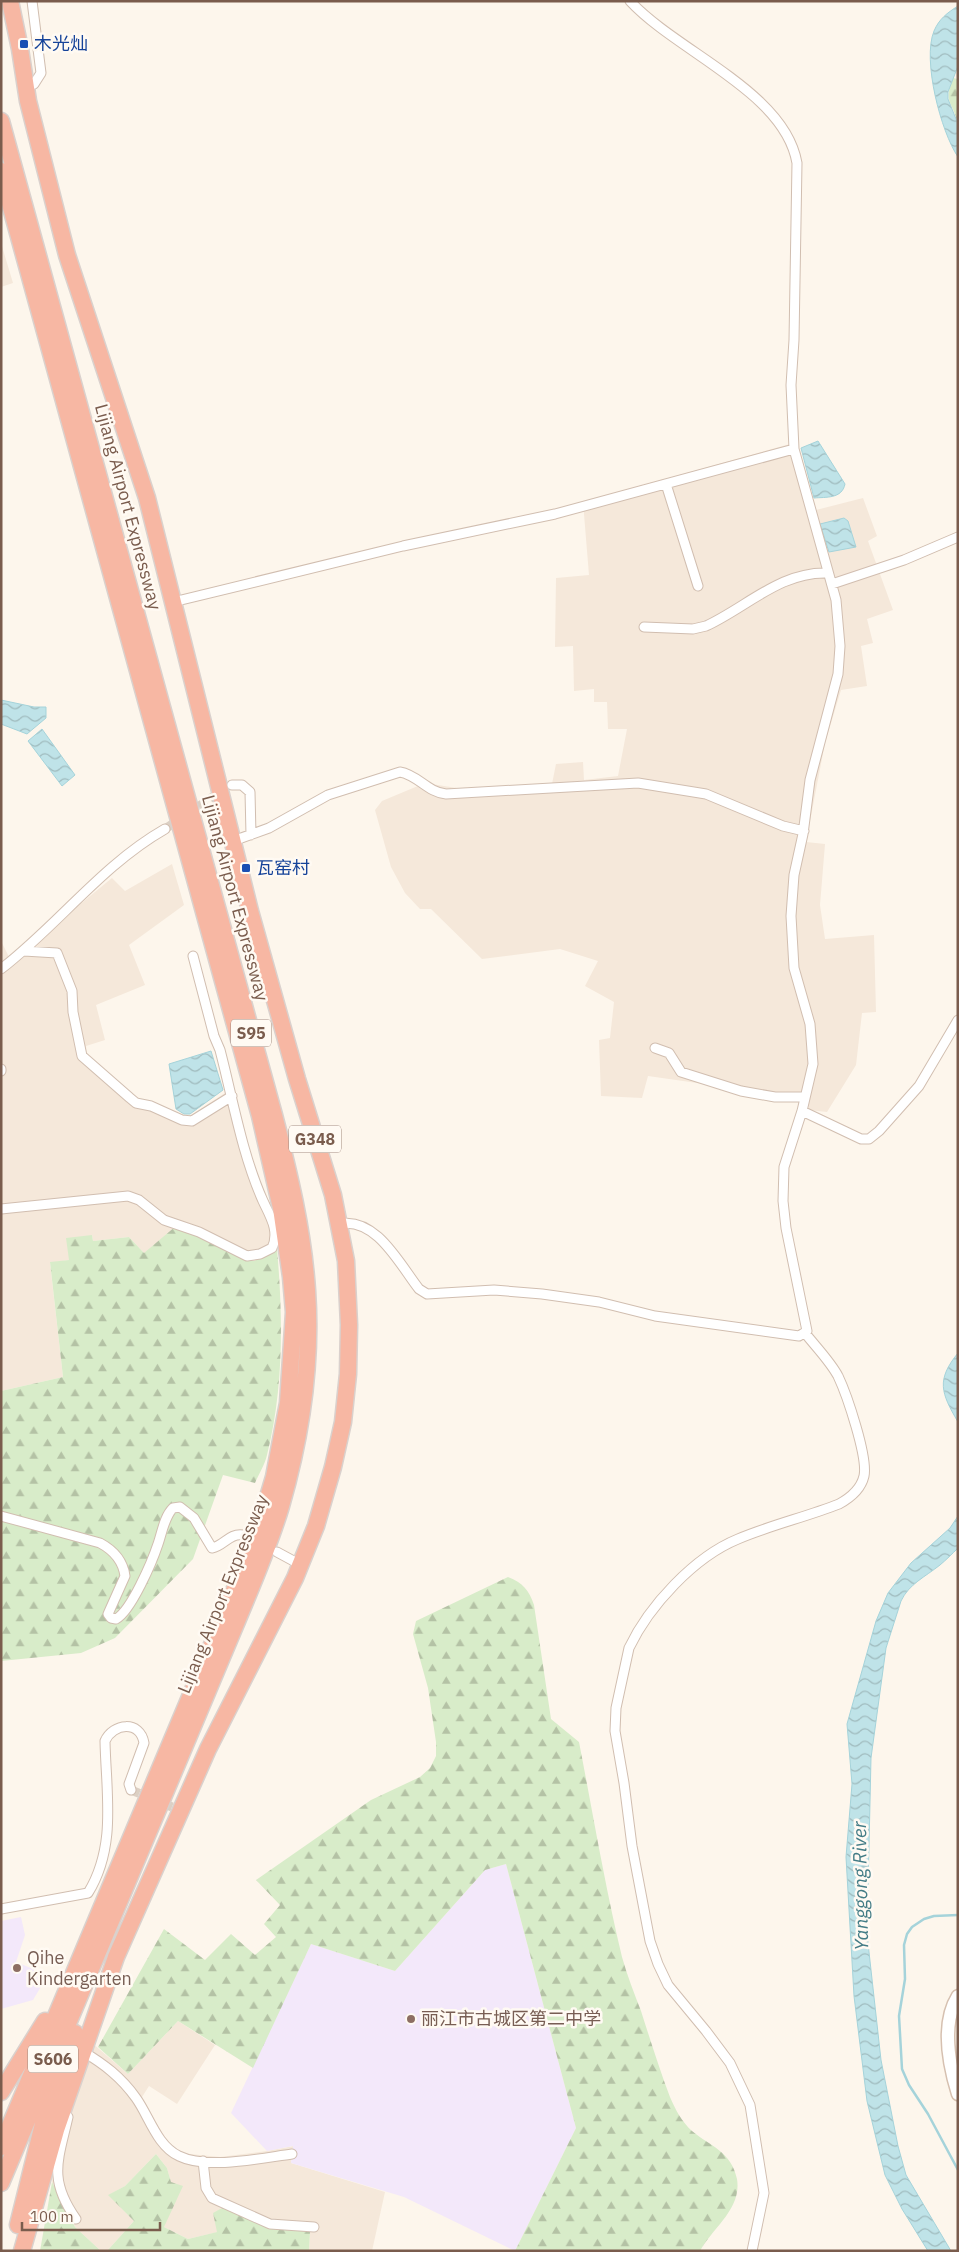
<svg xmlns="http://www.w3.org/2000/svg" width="959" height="2252" font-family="'IBM Plex Sans','Noto Sans SC',sans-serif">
  <defs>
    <pattern id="forest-firs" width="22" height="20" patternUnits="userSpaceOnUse" patternTransform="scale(1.25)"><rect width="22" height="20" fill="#d8ecc9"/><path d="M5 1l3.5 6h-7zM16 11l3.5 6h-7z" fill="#b4c2a5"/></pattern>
    <pattern id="water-waves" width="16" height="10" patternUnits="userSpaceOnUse" patternTransform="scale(1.25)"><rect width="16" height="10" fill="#bfe3e8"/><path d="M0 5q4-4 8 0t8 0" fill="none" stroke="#a0bbbe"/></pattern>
  </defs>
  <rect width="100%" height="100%" fill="#fdf6ec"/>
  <path fill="#f5e8da" d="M1 243 13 283 1 287Z
    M797 442 816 510 863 498 877 536 868 541 893 610 867 619 873 643 861 646 867 686 841 690 825 743 806 842 825 844 820 905 825 939 874 935 876 1012 862 1013 856 1065 827 1112 809 1110 808 1102 779 1100 704 1084 648 1076 642 1098 601 1096 599 1040 610 1038 614 1002 585 986 598 961 560 949 482 959 431 909H420L405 893 391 867 375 810 382 801 425 783 463 789 552 784 556 764 583 762 584 780 618 776 627 729H608L607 702H594V689L574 691 573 646 555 647 556 578 589 575 583 502Z
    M172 864 184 905 129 945 145 985 96 1005 105 1040 86 1046 87 1057 138 1099 188 1117 225 1093 235 1092 256 1176 278 1218 277 1249 254 1261 144 1253 129 1237 93 1241 92 1235 69 1260 50 1263 63 1377 1 1391V941L13 965 78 906 112 878 125 891Z
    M178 2021 215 2045 177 2104 149 2086 142 2097 165 2138 180 2153 220 2157 267 2151 294 2146 291 2163 385 2192 372 2251H309L310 2232H218L188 2239 164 2227 171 2182 167 2168 156 2154 125 2186 109 2195 134 2221 107 2251H101L75 2227 52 2182 61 2126 91 2042 128 2074Z"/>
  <path fill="#f3e8fa" d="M506 1864 576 2128 515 2251 404 2197 291 2163 293 2146 267 2151 231 2113 311 1944 395 1971 485 1870Z
    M21 1917 25 1935 16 1962 48 1975 33 2000 1 2009V1921Z"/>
  <path fill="url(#forest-firs)" d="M953 78 958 79V124C953 101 943 104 953 78Z
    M176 1226 242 1259 254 1261 277 1249C283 1316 284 1388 267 1455 265 1464 259 1474 255 1483L223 1475 193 1559 115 1638 81 1653 1 1661V1391L63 1377 50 1262 69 1260 66 1238 92 1235 93 1241 129 1237 144 1253Z
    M508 1577C523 1583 529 1590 534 1605L551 1719 579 1742C593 1814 605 1886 622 1957 627 1975 634 1993 641 2011 650 2039 659 2068 670 2097 675 2109 682 2122 692 2131 711 2147 731 2151 737 2179 742 2209 712 2228 700 2251H515L576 2128 506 1864 485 1870 395 1971 311 1944 253 2068 178 2021 128 2074 98 2047 164 1929 205 1960 231 1934 255 1955 276 1937 264 1924 280 1905 256 1880 371 1800 420 1777 430 1768 436 1756V1742L428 1688 413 1634 416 1621Z
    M156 2154 167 2168 171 2182 183 2186 164 2227 188 2239 217 2232 213 2213 222 2208 268 2227 310 2232 309 2251H107L134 2221 108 2195 125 2186Z
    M52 2182 75 2227 101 2251H40Z"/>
  <path fill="url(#water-waves)" stroke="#a5d3da" d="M958 6V66L948 92V99L958 124V157C941 132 922 60 934 31 939 19 947 13 958 6Z
    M818 441 845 484C842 499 826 497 814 498L801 448Z
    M844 518 848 521 856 547 829 552 820 524Z
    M1 700 34 707H46V718L27 734 1 724Z
    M42 729 75 775 62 786 28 741Z
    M211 1051 223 1090 190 1114H184L176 1109 169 1064Z
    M958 1353V1422C941 1393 936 1380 958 1353Z
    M958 1516V1548C952 1554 946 1560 940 1565 925 1577 909 1584 901 1601L886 1648 871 1758 867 1934 881 2060 898 2146 906 2175 951 2251H928L902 2209 885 2175 867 2101 854 1996 846 1857 852 1784 847 1724 876 1621 888 1593 911 1563 950 1528Z"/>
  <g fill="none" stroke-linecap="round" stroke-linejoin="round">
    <path stroke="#a5d3da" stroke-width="2.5" d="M958 1915 934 1916 924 1919 912 1927 907 1934 904 1945 905 1979 899 2016 902 2069 909 2085 928 2114 958 2170"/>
    <path stroke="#dcd0c4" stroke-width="9" stroke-dasharray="9 4.5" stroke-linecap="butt" d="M165 829 223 790
      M131 1790 172 1807"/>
    <defs>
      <path id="street" d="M26 87 34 84 41 73 32 1
        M666 484 698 586
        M832 584 904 560 958 537
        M173 602 403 546 555 514 794 449
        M644 627 693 629 706 626C747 607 781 571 828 573
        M232 785H242L250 792 251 835
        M233 841 269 828 328 795 400 772C418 775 427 792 446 794L638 783 706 794 783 826 804 831
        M24 951 57 953 72 991 73 1012 82 1056 130 1098 136 1103 151 1106 182 1120 192 1121 232 1096
        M1 969C58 925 102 865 165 829
        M655 1048 669 1053 681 1072 741 1091 775 1097H805
        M1 1069V1071
        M802 1111 861 1139H869L879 1131 919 1086 958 1020
        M1 1209 128 1196 139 1200 164 1220 199 1232 247 1256 260 1254 272 1248C280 1231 270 1216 263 1201 242 1154 233 1100 220 1050L214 1036 193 956
        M339 1224C376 1216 400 1265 419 1289L427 1294 494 1290 542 1294 599 1302 655 1316 799 1336 807 1331 786 1228 783 1201 784 1167 802 1111 813 1064 810 1024 794 968 791 916 794 875 803 834 810 780 838 674 840 646 836 600 794 449 791 385 794 340 797 163C785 92 677 52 630 1
        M1 1516 100 1543C113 1550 123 1561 125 1576L108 1614 111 1618 116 1619C131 1611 152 1562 158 1544 162 1533 164 1517 173 1508L180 1507 194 1518 212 1548C224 1546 229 1533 243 1535
        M277 1552 301 1565
        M1 1909 88 1893C117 1846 106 1793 105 1741 113 1723 140 1720 144 1743L129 1784 131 1790
        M82 2051C104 2064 121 2077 136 2098 149 2116 157 2146 179 2156 207 2170 262 2158 292 2154
        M68 2117C58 2161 48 2179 76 2219
        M203 2161 206 2188 212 2198 270 2224 314 2227
        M752 2251 764 2193 750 2105 730 2063 706 2031 668 1985 658 1964 650 1941 632 1846 624 1783 615 1731 616 1708 629 1648C649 1606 694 1557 738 1539 771 1525 806 1517 839 1504 850 1498 861 1489 864 1476 868 1457 847 1395 838 1376 830 1361 816 1347 805 1333"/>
      <path id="secondary" d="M958 1996C941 2023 949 2065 958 2094"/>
      <path id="highway" d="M10 1 20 49 28 101 67 255 147 498 250 911 297 1079 333 1195 346 1261 349 1325 348 1374 343 1422 333 1467 316 1526 295 1578 208 1749 116 1957 56 2130 22 2251
        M1 121 274 1115C289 1173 303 1230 307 1290 312 1362 301 1437 281 1506 269 1547 251 1587 235 1626L1 2183
        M1 171 260 1116 281 1208 291 1277 294 1312 288 1403 274 1477 258 1531 222 1621 1 2147
        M1 2092 45 2021
        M18 2225 44 2120 75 2033"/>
    </defs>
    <use href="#street" stroke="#d1beb0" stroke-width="11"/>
    <use href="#secondary" stroke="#d6c0b0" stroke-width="15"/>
    <use href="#highway" stroke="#dad1cd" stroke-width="19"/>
    <use href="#street" stroke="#fff" stroke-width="9"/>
    <use href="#secondary" stroke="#fff" stroke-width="12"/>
    <use href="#highway" stroke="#f7b7a3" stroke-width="16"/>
  </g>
  <g fill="#1a4fb4" stroke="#fffaf3" stroke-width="2">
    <rect x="19" y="39" width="10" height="10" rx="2.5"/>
    <rect x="241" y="863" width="10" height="10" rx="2.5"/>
  </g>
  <g fill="#8d6e63" stroke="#fffaf3" stroke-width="2">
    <circle cx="17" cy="1968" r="5"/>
    <circle cx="411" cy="2019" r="5"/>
  </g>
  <g text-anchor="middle" stroke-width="5" stroke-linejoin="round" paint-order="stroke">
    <g fill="#fffaf3" stroke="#a28b7f" stroke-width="1">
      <rect x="231" y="1019.5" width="40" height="27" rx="4"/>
      <rect x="289" y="1125.5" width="52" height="27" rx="4"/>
      <rect x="28" y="2045.5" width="50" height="27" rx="4"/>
    </g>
    <g font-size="16" font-weight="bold" fill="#7a5c4d">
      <text x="251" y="1039">S95</text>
      <text x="315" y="1145">G348</text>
      <text x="53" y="2065">S606</text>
    </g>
    <g font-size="18" fill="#164399" stroke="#fffaf3" text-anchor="start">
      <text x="34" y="50">木光灿</text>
      <text x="256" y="874">瓦窑村</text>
    </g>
    <g font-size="18" fill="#7a5c4d" stroke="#fffaf3">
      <text transform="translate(128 507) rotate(75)" y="6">Lijiang Airport Expressway</text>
      <text transform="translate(235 898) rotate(75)" y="6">Lijiang Airport Expressway</text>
      <text transform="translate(223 1594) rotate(-68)" y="6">Lijiang Airport Expressway</text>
    </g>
    <g font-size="18" fill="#785e54" stroke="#fffaf3" text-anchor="start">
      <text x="27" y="1964">Qihe<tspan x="27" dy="21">Kindergarten</tspan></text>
      <text x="421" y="2025">丽江市古城区第二中学</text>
    </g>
    <g font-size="19" font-style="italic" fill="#437c86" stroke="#fffaf3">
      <text transform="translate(860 1886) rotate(-91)" y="7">Yanggong River</text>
    </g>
  </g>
  <rect width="959" height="2252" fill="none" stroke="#7a5c4d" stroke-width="5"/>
  <path d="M22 2222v8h138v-8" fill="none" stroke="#7a5c4d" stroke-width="2.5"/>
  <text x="30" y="2222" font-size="15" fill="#7a5c4d" stroke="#fffaf3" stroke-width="4" paint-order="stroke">100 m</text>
</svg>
